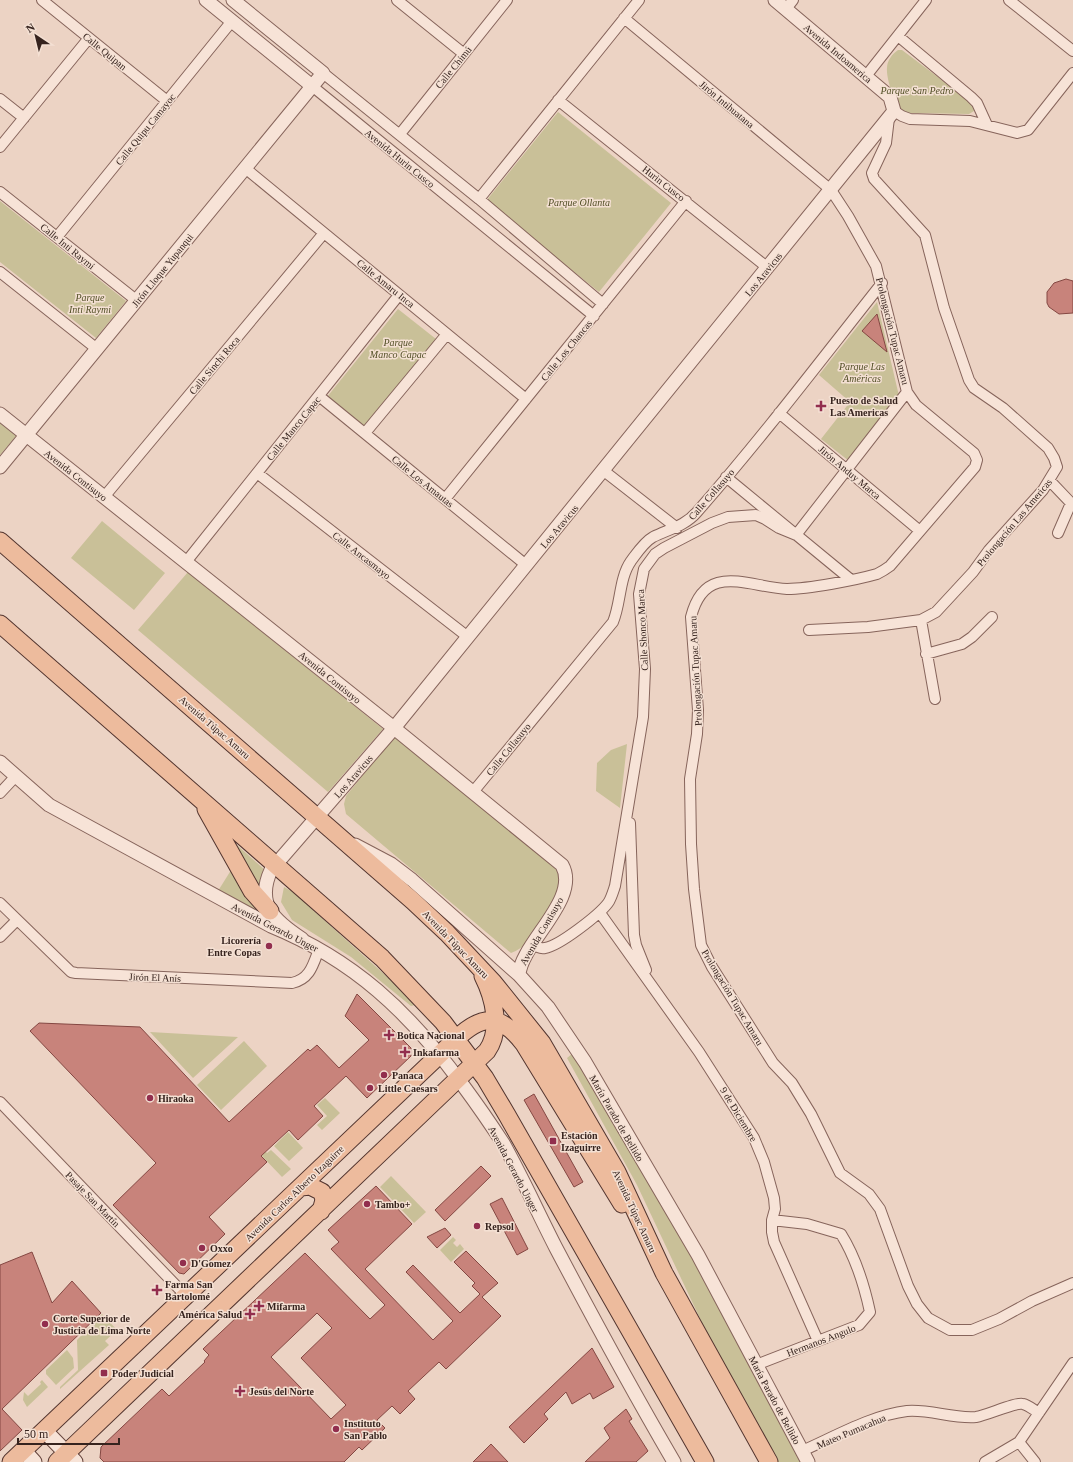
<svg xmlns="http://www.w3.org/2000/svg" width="1073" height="1462" font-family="Georgia,serif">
  <rect width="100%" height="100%" fill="#ecd3c4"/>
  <path fill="#c9c098" d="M898 50H902L971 102 975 107 974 111 969 114 911 113C908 113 904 112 902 110 894 104 886 78 887 68 887 61 892 54 898 50Z
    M558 112 671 203 599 292 486 201Z
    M0 201 126 301 96 338 0 262Z
    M877 302 899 396 849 461 821 439 850 402 819 375Z
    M398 309 436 339 364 427 327 397Z
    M0 420 18 434 0 455Z
    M102 521 165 573 134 610 71 558Z
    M188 572 383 729 328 792 138 630Z
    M395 736 555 863 562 878C554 903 537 944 511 953L346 814 344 804 346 796Z
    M627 744 620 808 596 791 597 763 611 750Z
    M228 837 266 871 260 894Z
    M233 867 266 918 218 891Z
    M284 887 293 892 415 1002V1005L411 1006 351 957 292 920 281 902Z
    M150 1032 238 1037 193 1078Z
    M244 1041 267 1066 221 1110 197 1085Z
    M573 1053 650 1179 805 1462H771L713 1346 637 1185 567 1058Z
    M325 1098 340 1113 322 1130 317 1125 327 1116 317 1105Z
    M288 1132 303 1148 289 1161 274 1146Z
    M263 1149 267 1153 271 1150 291 1169 282 1177 259 1153Z
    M391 1176 426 1212 414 1223 380 1187Z
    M453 1237 456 1240 453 1243 457 1247 460 1244 464 1249 451 1262 440 1250Z
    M102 1314 117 1330 105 1341 109 1345 60 1389V1387L78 1370 77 1340Z
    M67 1350 73 1358 74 1368 56 1385 46 1374V1370Z
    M42 1380 48 1387 27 1407 23 1400 24 1392 28 1396 41 1384 40 1382Z"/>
  <path fill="#c8837b" stroke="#844742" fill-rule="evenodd" d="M1066 279 1073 281V313L1059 314 1049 307 1047 303V292L1054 283Z
    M877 314 887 352 862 331Z
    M357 994 411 1048V1056L367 1098 346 1076 314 1106 323 1116 298 1140 289 1130 261 1156 267 1162 209 1217 225 1234 184 1274 179 1273 113 1205 156 1163 30 1031 39 1023 140 1027 229 1122 308 1049 310 1051 317 1045 339 1068 369 1040 345 1016Z
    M534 1094 583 1182 574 1187 524 1100Z
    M481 1166 491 1176 445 1221 435 1210Z
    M376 1186 412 1224 365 1269 433 1340 453 1321 406 1272 413 1265 460 1313 480 1294 472 1286 475 1283 454 1262 466 1251 498 1283 482 1297 501 1316 446 1369 439 1362 408 1391 415 1399 400 1414 392 1406 377 1420 385 1428 362 1450 359 1447 344 1462H104L100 1458 101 1447 162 1389 169 1396 205 1362 204 1361 209 1355 203 1349 305 1253 370 1319 385 1305 331 1249 339 1242 328 1230ZM317 1313 332 1328 301 1358 346 1405 331 1419 271 1357Z
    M502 1198 528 1249 517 1255 490 1204Z
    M445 1228 451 1235 437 1248 427 1237Z
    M32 1252 52 1303 72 1281 101 1313 2 1409 22 1430 0 1451V1265Z
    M592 1348 614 1387 593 1399 590 1393 572 1404 566 1392 544 1414 548 1419 524 1443 509 1427Z
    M626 1409 632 1419 629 1421 648 1451 636 1462H585L610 1438 604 1428Z
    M491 1444 508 1462H473Z"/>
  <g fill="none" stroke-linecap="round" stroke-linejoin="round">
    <defs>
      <path id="minor" d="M42 0 167 101
        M397 0 464 54
        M1009 0 1073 51
        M786 9 793 0
        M624 18 831 190 848 216 876 266 907 392 916 405 974 453 977 460 975 467 890 566C886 569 881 572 877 574 856 580 808 589 787 589 748 587 705 561 691 617L698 710 697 734 690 779 691 844 694 889 701 945 712 967 773 1063 792 1083 811 1114 840 1173 869 1194 880 1209 908 1286 917 1304 928 1318 950 1330H972L999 1319 1032 1301 1073 1283
        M898 36 971 97 977 103 987 125
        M323 73 479 199 603 304
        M866 76 926 0
        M312 86 594 316
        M0 99 24 118
        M558 100 768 268
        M894 111 902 116 910 119 970 121 1017 133 1028 130 1073 73
        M400 134 507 0
        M0 147 89 38
        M245 168 526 399
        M0 192 136 300
        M479 199 639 0
        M57 237 232 21
        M0 272 97 349
        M319 396 526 565
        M779 413 920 531
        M365 433 447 334
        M604 471 677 528
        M257 473 468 637
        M726 477 850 579
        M1050 481 1071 503 1058 533
        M104 497 324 233
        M445 499 686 201
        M186 562 399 295
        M921 620 935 699
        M809 630 868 627 921 620 936 612 973 572 989 550 1043 490 1057 467 1054 458 1048 448 1003 408 974 388 969 380 944 308 925 235 874 179 872 173 886 143 889 118
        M926 654 962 644 972 637 992 617
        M473 792 613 622C621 603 619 578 631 561 637 553 644 542 653 537 669 529 685 526 697 512 762 438 821 360 882 283
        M0 793 15 777
        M630 823 634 935 636 945 646 970
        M0 903 71 972 76 973 292 983C310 979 313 965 319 949
        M600 913 699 1052 754 1138 764 1162 774 1198 775 1209 772 1220V1232L774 1242 818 1341
        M0 937 17 920
        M534 944C537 947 540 949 545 948 559 946 599 915 608 903 611 899 613 892 615 886L643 717 645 669 639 594 644 569 655 554 664 548 712 523 728 517 756 515 765 519 779 528 796 535 907 392
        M0 1102 186 1296
        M756 1365 859 1325 870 1312C864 1284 856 1258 841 1234L807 1224 772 1220
        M1019 1442 1035 1462
        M802 1451C834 1437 872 1415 907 1411 930 1409 953 1419 976 1417 988 1415 1015 1402 1023 1404 1028 1405 1034 1410 1039 1413
        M985 1462 1019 1442 1073 1363"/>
      <path id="tertiary" d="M206 0 312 86
        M0 414 394 728 562 865C581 899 521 943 519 975
        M0 467 323 73 233 0
        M0 762 49 805 271 926C354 960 409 1012 462 1084 476 1103 490 1123 503 1143 522 1177 538 1213 556 1248 594 1320 633 1392 674 1462
        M355 845 391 864 412 880 519 975 548 1007 585 1062 698 1255 808 1462
        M302 939C275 921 255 905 271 870L394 728 894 111 890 97 775 0"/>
      <path id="secondary" d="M44 1430 75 1462
        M23 1450 34 1462"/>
      <path id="primary" d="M0 541 413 901 447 933 493 982 542 1043 617 1172 664 1273 769 1462
        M0 624 382 958 443 1022 485 1078 507 1115 705 1462
        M206 809 252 891 270 911
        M301 1187 310 1186 322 1192 324 1200 321 1211
        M11 1462 456 1039C483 1013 501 1014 524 1044L622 1204
        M57 1462 487 1051C502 1030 494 998 483 976"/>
    </defs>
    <use href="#minor" stroke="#86645b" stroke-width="12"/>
    <use href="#tertiary" stroke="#86645b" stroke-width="15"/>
    <use href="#secondary" stroke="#67463e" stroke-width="17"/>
    <use href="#primary" stroke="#53352f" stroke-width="19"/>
    <use href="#minor" stroke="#f7e3d7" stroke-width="10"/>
    <use href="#tertiary" stroke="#f7e3d7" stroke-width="13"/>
    <use href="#secondary" stroke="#f7e3d7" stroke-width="15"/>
    <use href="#primary" stroke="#edbb9d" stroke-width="17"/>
  </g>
  <g fill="#922e4e" stroke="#f4e0d3" stroke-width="1.5">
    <path d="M819 400h4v4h4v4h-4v4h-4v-4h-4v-4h4z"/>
    <circle cx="269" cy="946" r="4"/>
    <path d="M387 1029h4v4h4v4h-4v4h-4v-4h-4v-4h4z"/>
    <path d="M403 1046h4v4h4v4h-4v4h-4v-4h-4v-4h4z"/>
    <circle cx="384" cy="1075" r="4"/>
    <circle cx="370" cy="1088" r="4"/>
    <circle cx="150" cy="1098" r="4"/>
    <rect x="549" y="1137" width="8" height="8" rx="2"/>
    <circle cx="367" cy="1204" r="4"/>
    <circle cx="477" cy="1226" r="4"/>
    <circle cx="202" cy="1248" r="4"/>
    <circle cx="183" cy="1263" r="4"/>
    <path d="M155 1284h4v4h4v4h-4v4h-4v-4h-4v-4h4z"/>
    <path d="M257 1300h4v4h4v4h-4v4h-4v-4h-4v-4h4z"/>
    <path d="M248 1308h4v4h4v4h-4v4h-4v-4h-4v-4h4z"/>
    <circle cx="45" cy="1324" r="4"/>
    <rect x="100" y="1369" width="8" height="8" rx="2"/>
    <path d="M238 1385h4v4h4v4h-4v4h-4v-4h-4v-4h4z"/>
    <circle cx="336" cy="1429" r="4"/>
  </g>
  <g text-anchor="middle" stroke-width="3" stroke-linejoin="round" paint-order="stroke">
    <g font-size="10" fill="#36231e" stroke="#f4e0d3">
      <text transform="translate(105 51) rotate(39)" y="4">Calle Quipan</text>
      <text transform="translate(838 53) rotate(40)" y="4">Avenida Indoamerica</text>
      <text transform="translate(453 67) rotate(-51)" y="4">Calle Chimú</text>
      <text transform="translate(727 104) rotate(40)" y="4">Jirón Intihuatana</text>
      <text transform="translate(145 129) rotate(-51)" y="4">Calle Quipu Camayoc</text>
      <text transform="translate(400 158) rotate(39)" y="4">Avenida Hurin Cusco</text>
      <text transform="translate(664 183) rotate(38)" y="4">Hurin Cusco</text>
      <text transform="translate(68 246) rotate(39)" y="4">Calle Inti Raymi</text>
      <text transform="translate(162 270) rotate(-51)" y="4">Jirón Lloque Yupanqui</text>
      <text transform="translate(763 274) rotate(-51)" y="4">Los Aravicus</text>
      <text transform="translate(386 283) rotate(39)" y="4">Calle Amaru Inca</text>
      <text transform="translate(893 331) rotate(76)" y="4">Prolongación Tupac Amaru</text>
      <text transform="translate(566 350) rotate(-51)" y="4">Calle Los Chancas</text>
      <text transform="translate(214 365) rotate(-50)" y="4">Calle Sinchi Roca</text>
      <text transform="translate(293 428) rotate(-51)" y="4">Calle Manco Capac</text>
      <text transform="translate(850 472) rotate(40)" y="4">Jirón Anduy Marca</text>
      <text transform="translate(76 475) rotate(38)" y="4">Avenida Contisuyo</text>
      <text transform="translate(423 481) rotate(39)" y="4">Calle Los Amautas</text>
      <text transform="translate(711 494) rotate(-49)" y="4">Calle Collasuyo</text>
      <text transform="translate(1014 522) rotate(-50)" y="4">Prolongación Las Americas</text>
      <text transform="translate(559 526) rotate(-50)" y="4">Los Aravicus</text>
      <text transform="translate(362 555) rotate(38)" y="4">Calle Ancasmayo</text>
      <text transform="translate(642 630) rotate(-93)" y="4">Calle Shonco Marca</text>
      <text transform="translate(695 671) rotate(-93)" y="4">Prolongación Tupac Amaru</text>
      <text transform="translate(330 677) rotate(39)" y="4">Avenida Contisuyo</text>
      <text transform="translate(215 727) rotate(41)" y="4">Avenida Túpac Amaru</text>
      <text transform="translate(508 749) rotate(-51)" y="4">Calle Collasuyo</text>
      <text transform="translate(353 776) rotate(-49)" y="4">Los Aravicus</text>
      <text transform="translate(275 927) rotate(27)" y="4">Avenida Gerardo Unger</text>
      <text transform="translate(541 931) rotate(-60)" y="4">Avenida Contisuyo</text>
      <text transform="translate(456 944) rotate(46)" y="4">Avenida Túpac Amaru</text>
      <text transform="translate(155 977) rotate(2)" y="4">Jirón El Anís</text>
      <text transform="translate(733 997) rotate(59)" y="4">Prolongación Tupac Amaru</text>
      <text transform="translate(739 1114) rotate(59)" y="4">9 de Diciembre</text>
      <text transform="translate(617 1118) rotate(60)" y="4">María Parado de Bellido</text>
      <text transform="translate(514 1169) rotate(62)" y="4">Avenida Gerardo Unger</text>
      <text transform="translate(294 1193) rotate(-44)" y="4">Avenida Carlos Alberto Izaguirre</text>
      <text transform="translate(93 1199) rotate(46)" y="4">Pasaje San Martín</text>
      <text transform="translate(635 1211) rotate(65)" y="4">Avenida Túpac Amaru</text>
      <text transform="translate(821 1340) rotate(-21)" y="4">Hermanos Angulo</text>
      <text transform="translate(775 1400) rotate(62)" y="4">María Parado de Bellido</text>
      <text transform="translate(851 1431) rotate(-23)" y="4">Mateo Pumacahua</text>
    </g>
    <g font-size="10" font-style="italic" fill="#524f26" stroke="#f4e0d3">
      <text x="917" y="94">Parque San Pedro</text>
      <text x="579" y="206">Parque Ollanta</text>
      <text x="90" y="301">Parque<tspan x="90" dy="12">Inti Raymi</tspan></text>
      <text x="398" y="346">Parque<tspan x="398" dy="12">Manco Capac</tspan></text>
      <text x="862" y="370">Parque Las<tspan x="862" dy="12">Américas</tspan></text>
    </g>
    <g font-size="10" font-weight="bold" fill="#36231e" stroke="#f4e0d3" text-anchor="start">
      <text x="830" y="404">Puesto de Salud<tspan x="830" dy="12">Las Americas</tspan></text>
      <text x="261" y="944" text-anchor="end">Licorería<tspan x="261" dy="12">Entre Copas</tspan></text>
      <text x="397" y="1039">Botica Nacional</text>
      <text x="413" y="1056">Inkafarma</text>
      <text x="392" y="1079">Panaca</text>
      <text x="378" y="1092">Little Caesars</text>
      <text x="158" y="1102">Hiraoka</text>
      <text x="561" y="1139">Estación<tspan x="561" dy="12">Izaguirre</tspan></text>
      <text x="375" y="1208">Tambo+</text>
      <text x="485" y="1230">Repsol</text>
      <text x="210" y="1252">Oxxo</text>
      <text x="191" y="1267">D'Gomez</text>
      <text x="165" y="1288">Farma San<tspan x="165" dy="12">Bartolomé</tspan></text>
      <text x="267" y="1310">Mifarma</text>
      <text x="242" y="1318" text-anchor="end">América Salud</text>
      <text x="53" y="1322">Corte Superior de<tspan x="53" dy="12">Justicia de Lima Norte</tspan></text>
      <text x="112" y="1377">Poder Judicial</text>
      <text x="249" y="1395">Jesús del Norte</text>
      <text x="344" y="1427">Instituto<tspan x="344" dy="12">San Pablo</tspan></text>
    </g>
  </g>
  <g transform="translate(36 36) rotate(325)" stroke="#f4e0d3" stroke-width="3" paint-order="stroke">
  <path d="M0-3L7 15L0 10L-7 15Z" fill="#36231e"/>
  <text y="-6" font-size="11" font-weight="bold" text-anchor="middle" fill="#36231e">N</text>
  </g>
  <path d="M18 1438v6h101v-6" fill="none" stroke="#36231e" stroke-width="2"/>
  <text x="24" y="1438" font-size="12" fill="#36231e" stroke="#f4e0d3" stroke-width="3" paint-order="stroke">50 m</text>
</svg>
